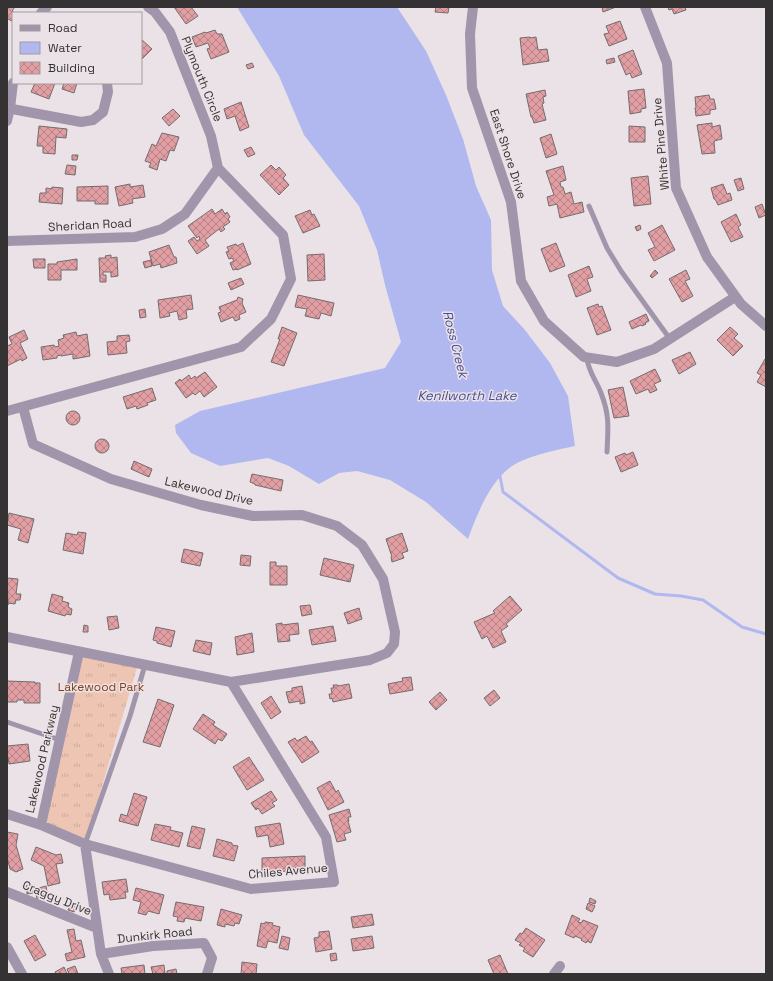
<svg xmlns="http://www.w3.org/2000/svg" width="773" height="981" font-family="'Space Grotesk',sans-serif">
  <defs>
    <pattern id="grass-tufts" width="24" height="20" patternUnits="userSpaceOnUse"><rect width="24" height="20" fill="#eec5b2"/><path d="M3 7l-1-3M5 7V3M7 7l1-3M15 17l-1-3M17 17v-4M19 17l1-3" fill="none" stroke="#cdaa9a"/></pattern>
    <pattern id="building-cross-hatch" width="8" height="8" patternUnits="userSpaceOnUse"><rect width="8" height="8" fill="#e19ea3"/><path d="M0 0l8 8M0 8l8-8" fill="none" stroke="#b78186"/></pattern>
  </defs>
  <rect width="100%" height="100%" fill="#eae2e6"/>
  <path fill="url(#grass-tufts)" d="M79 652 138 664 85 844 41 825Z"/>
  <path fill="#b1b8f0" d="M237 7H397L426 51 446 95 463 139 476 186 491 220 492 270 503 306 525 330 550 363 568 396 575 446C557 450 536 454 519 462 492 475 478 512 468 539L426 502 390 480 357 471 339 473 319 484 289 466 268 458 220 466 191 453 176 433 175 425 200 411 385 368 401 342 385 285 377 250 359 206 304 135 279 76Z"/>
  <g fill="none" stroke-linecap="round" stroke-linejoin="round">
    <path stroke="#b1b8f0" stroke-width="3" d="M498 474 500 476 503 492 618 578 655 594 681 596 703 600 742 627 766 634"/>
  </g>
  <path fill="url(#building-cross-hatch)" stroke="#746c6d" d="M7 7H15L12 11 15 13H13L12 21 8 19 7 20Z
    M174 7H191L198 16 186 24Z
    M436 7H449L448 13 435 12Z
    M602 7H616L603 12Z
    M668 7H685L686 10 674 14 672 9 669 10Z
    M620 21 627 39 609 46 604 34 609 33 606 26Z
    M215 30 217 34H222L229 52 211 59 207 49 210 48 208 43 196 47 192 37 205 32 206 33Z
    M530 37V38L536 37 538 50 547 49 549 61 523 65 520 38Z
    M141 39 152 49 141 60Z
    M633 50 642 74 632 78 630 73 626 75 618 56Z
    M614 58 615 62 607 64 606 60Z
    M252 63 254 67 248 69 246 65Z
    M35 83H55L49 99 31 92Z
    M64 83H77L74 93 62 89Z
    M644 89 646 108 641 109V112L630 114 628 91Z
    M545 90 546 96 543 97 544 103 542 104 546 120 534 123 532 117H531L526 94Z
    M709 95 710 99H714L716 109 710 110V114L696 116 695 108H696L695 97Z
    M241 102 249 127 240 131 235 116 227 119 224 109Z
    M173 109 180 116 169 126 162 118Z
    M712 123V127L720 125 722 139 714 141 715 153 702 154 697 125Z
    M39 126 67 129 66 138 56 137 55 154 43 153V146H37Z
    M629 126 645 127V142H629Z
    M162 133 179 137 174 151 170 150 166 161 160 159 157 170 149 167 151 163 145 161 152 144 156 146Z
    M551 134 557 154 546 158 540 138Z
    M251 147 255 154 248 157 244 150Z
    M72 155H78L77 160H72Z
    M67 165 76 166 75 175 65 174Z
    M271 165 276 170 279 167 286 175 283 178 289 185 279 195 260 175Z
    M563 166 566 180 560 182 561 187H563L565 194 571 192 574 204 582 202 584 212 560 218 557 204 549 206 547 197 554 195 546 171Z
    M648 176 651 204 634 206 631 178Z
    M741 178 744 189 738 191 734 180Z
    M130 184V187L143 185 145 197 132 199 133 203 119 206 115 187Z
    M723 184 727 194 730 193 732 200 718 205 715 199H714L711 188Z
    M108 186V204H95V201H77V187Z
    M52 187 63 188 62 204 39 202 40 193H46V188L52 189Z
    M762 204 766 215 759 218 755 207Z
    M212 209 215 214 222 209 225 214 227 212 230 217 228 219 230 222 223 227 225 229 221 232 219 229 205 240 209 246 197 254 188 241 194 237 197 241 200 239 199 236 197 238 188 226Z
    M310 210 312 215 314 214 320 226 303 233 295 216Z
    M736 214 741 225 738 227 743 237 731 242 721 222Z
    M640 225 641 229 637 231 635 227Z
    M662 225 675 250 654 261 648 250 655 247 648 233Z
    M243 243 251 264 237 270V269L233 270 230 263 234 261 232 258 229 259 226 252 229 251 227 247 236 244 237 246Z
    M556 243 565 266 550 272 541 249Z
    M169 245 174 257H176L177 263 161 268 160 264 153 266 149 252Z
    M324 254 325 280 308 281 307 255Z
    M111 255V258L117 257 118 276 111 277V272H103V275H106V282H100L99 258H106L105 256Z
    M33 259H45V268H34Z
    M77 259V270H61V280H48V264H57V262Z
    M151 260 152 266 145 268 143 262Z
    M589 266 593 277 587 279 591 291 576 297 568 275Z
    M655 270 658 273 652 278 650 276Z
    M686 270 690 279 685 281 693 296 682 302 669 279Z
    M241 278 244 284 231 290 228 283Z
    M191 295 193 309 186 310 187 318 179 320 177 311 169 313 170 316 160 318 158 300Z
    M298 295 334 303 331 316 321 313 319 319 305 316 307 309 295 307Z
    M238 297 243 299 242 303 246 312 239 315 240 319 235 321 233 317 221 322 218 313 221 312 219 307 237 300Z
    M598 304 599 307 602 306 611 330 597 335 587 308Z
    M145 309 146 317 140 318 139 310Z
    M646 314 649 321 645 323 646 324 642 326 641 325 632 329 629 322Z
    M282 327 297 333 284 366 271 362 280 339H278Z
    M730 327 738 334 734 338 743 346 733 356 717 340Z
    M24 330 28 339 20 343 27 358 22 361 21 359 7 366V346L12 344 9 337Z
    M76 332 77 336 87 334 90 356 73 359V354L61 356V355L57 356V358L43 360 41 347 54 345 55 347 59 346 58 340 64 338 63 335Z
    M129 335 130 341 126 342 127 353 108 355 107 342 117 341V336Z
    M690 352 696 364 679 374 672 360Z
    M765 359 766 360V387L757 382 761 375 757 373Z
    M655 369 661 381 654 384 657 390 650 393 648 389 636 394 630 381Z
    M205 372 217 387 204 397 200 391 195 395 193 393 186 398 175 383 180 379 181 381 189 375 191 379 195 376 196 378Z
    M623 387 629 416 614 418 608 390Z
    M152 388 156 400 147 403 148 405 137 409 136 406 127 409 123 397Z
    M66 418a7 7 0 1 1 14 0a7 7 0 1 1-14 0Z
    M95 446a7 7 0 1 1 14 0a7 7 0 1 1-14 0Z
    M633 452 638 465 621 472 615 457 625 453 626 455Z
    M134 461 152 469 149 477 131 469Z
    M252 474 283 480 281 491 255 485V484L250 482Z
    M9 513 34 519 28 543 18 540 21 529 7 525Z
    M78 532 86 533 83 554 63 550 66 533 77 535Z
    M402 533 408 551 402 553 404 558 392 562 391 557H392L386 539Z
    M184 549 203 553 200 566 181 562Z
    M241 555 251 556 250 566 240 565Z
    M324 558 354 565 350 582 320 575Z
    M270 562H276V566H287V585H270Z
    M7 578 18 579 16 594H21L20 600H16L15 604 8 603V605Z
    M52 594 63 597 62 601 69 603 68 607 72 609 71 615 66 614 65 616 48 611Z
    M510 596 522 610 506 624 508 626 501 631 506 642 493 648 487 636 482 639 474 622 495 613 493 611Z
    M310 605 312 614 302 616 300 606Z
    M359 608 362 619 348 624 344 613Z
    M117 616 119 628 109 630 107 617Z
    M282 623V625L298 623 299 634 289 635 290 641 278 642 276 624Z
    M84 625 88 626V632H83Z
    M333 626 336 641 312 645 309 630Z
    M156 627 175 631 171 647 157 643V641L153 640Z
    M252 633 254 652 237 655 235 637Z
    M196 640 212 643 210 655 193 651Z
    M411 677 413 690 390 694 388 684 403 681 402 678Z
    M7 681 35 682V683H40V703H24V700H17V702H7Z
    M349 684 352 698 333 702 332 698 330 699 329 694H332L331 688H334L333 685H338V686Z
    M302 686 305 703 300 704V701L289 703 286 692 292 691V688Z
    M494 690 500 698 490 706 484 698Z
    M440 692 447 700 436 710 429 702Z
    M271 696 281 712 271 719 261 703Z
    M158 699 174 705 160 747 143 742Z
    M203 714 215 722 213 725 227 734 222 741 218 739 215 744 193 729Z
    M306 736 310 742 312 741 319 752 302 763 288 742 295 738 297 741Z
    M28 744 30 761 9 764 8 757H7V746Z
    M249 757 264 780 247 790 233 767Z
    M330 781 336 792 338 790 344 802 328 810 317 788Z
    M271 791 277 800 272 803 275 806 262 814 258 808 256 810 251 803Z
    M134 793 147 797 138 826 119 821 121 814 127 816Z
    M349 809 351 817H348L349 821H348L351 832 344 834 346 840 337 842 329 815Z
    M280 823 284 844 270 847 268 835 257 837 255 827Z
    M155 824 171 827 170 830 183 833 179 847 151 840Z
    M192 826 205 829 200 849 187 846Z
    M7 832 18 834 16 845 23 869 16 872 10 869 7 857Z
    M217 839 232 843V845L238 846 234 861 213 856Z
    M36 847 56 855 61 854 63 863 56 864 60 883 48 886 44 866 31 860Z
    M305 856V867L291 868V871L262 872V858Z
    M126 879 128 892H125L126 898 110 900 109 894 104 895 102 882Z
    M31 885 33 893 27 894 26 886Z
    M46 886 48 897 37 899 35 889Z
    M136 888 164 895 159 914 148 911 146 915 138 913 141 902 133 900Z
    M590 898 596 901 595 904 589 902Z
    M176 902 204 907 201 921 185 918 184 922 177 921 178 917 173 916Z
    M588 903 595 906 592 912 586 909Z
    M71 904 76 906 74 912 68 910Z
    M221 909 242 915 239 924 235 923 234 926 225 924V927L217 925Z
    M372 914 374 925 353 928 351 917Z
    M572 915 580 919 578 922 581 923 583 920 598 926 591 943 587 941 586 943 581 940 582 939 575 936 574 938 565 934Z
    M265 922 273 923 272 925 280 927 277 943 268 941 266 948 257 946 261 923 265 924Z
    M526 928 545 940 533 957 523 951 525 948 519 945 521 943 515 940 520 933 522 934Z
    M74 929 76 941 81 940 85 957 67 961 65 954 72 952 67 930Z
    M329 931 332 949 316 952 314 938 319 937V932Z
    M35 935 46 955 35 961 24 941Z
    M282 936 290 938 288 950 279 948Z
    M372 936 374 948 353 951 351 939Z
    M336 953 337 960 331 961 330 954Z
    M500 955 508 974H494L488 960Z
    M242 962 257 964 256 974H241Z
    M144 965 145 974H122L121 968Z
    M164 965 165 974H153L151 967Z
    M75 966 78 974H69L67 969Z
    M64 967 67 974H56L55 972Z
    M176 969 177 974H167V971Z"/>
  <g fill="none" stroke-linecap="round" stroke-linejoin="round">
    <path stroke="#a195ab" stroke-width="5" d="M589 206 607 248 621 271 670 339
      M587 358C588 371 596 380 601 393 610 416 608 428 607 452
      M7 722 60 740
      M85 844 130 716 145 665"/>
    <path stroke="#a195ab" stroke-width="10" d="M148 7 155 12 170 32 211 136 218 168
      M473 7 470 34 472 88 511 202 521 281 544 321 584 357 617 362 654 349 735 297
      M645 7 667 63 676 188 707 257 741 304 766 326
      M41 13 47 7
      M7 108 81 122 93 120 103 112 108 92 107 83
      M7 121 10 108 13 83
      M7 241 135 237 162 229 185 214 218 168
      M7 411 241 347 271 319 291 279 283 235 218 168
      M7 637 231 682 370 660 387 653 394 644 395 632 383 579 362 545 337 526 302 515 253 516 201 505 111 479 33 444 23 407
      M7 814 41 825 85 844 251 889 334 882 326 837 231 682
      M41 825 79 652
      M85 844 101 954 109 974
      M7 892 97 928
      M7 947 22 974
      M101 954 153 946 204 943 212 958 207 974
      M554 974 560 966"/>
  </g>
  <g text-anchor="middle" stroke-width="3" stroke-linejoin="round" paint-order="stroke">
    <g font-size="12" fill="#353234" stroke="#eae2e6">
      <text transform="translate(202 79) rotate(68)" y="4">Plymouth Circle</text>
      <text transform="translate(661 144) rotate(-95)" y="4">White Pine Drive</text>
      <text transform="translate(508 154) rotate(72)" y="4">East Shore Drive</text>
      <text transform="translate(90 225) rotate(-3)" y="4">Sheridan Road</text>
      <text transform="translate(209 491) rotate(13)" y="4">Lakewood Drive</text>
      <text transform="translate(42 759) rotate(-77)" y="4">Lakewood Parkway</text>
      <text transform="translate(288 871) rotate(-5)" y="4">Chiles Avenue</text>
      <text transform="translate(57 898) rotate(22)" y="4">Craggy Drive</text>
      <text transform="translate(155 935) rotate(-6)" y="4">Dunkirk Road</text>
    </g>
    <g font-size="12" fill="#863f18" stroke="#eae2e6">
      <text x="101" y="691">Lakewood Park</text>
    </g>
    <g font-size="13" font-style="italic" fill="#494e92" stroke="#eae2e6">
      <text transform="translate(456 344) rotate(76)" y="5">Ross Creek</text>
      <text x="467" y="400">Kenilworth Lake</text>
    </g>
  </g>
  <rect width="773" height="981" fill="none" stroke="#353234" stroke-width="16"/>
  <rect x="12" y="12" width="130" height="72" fill="#eae2e6" stroke="#a29c9f"/>
  <rect x="20" y="25" width="20" height="6" fill="#a195ab" stroke="#a29c9f"/>
  <text x="48" y="32" font-size="12" fill="#353234">Road</text>
  <rect x="20" y="42" width="20" height="12" fill="#b1b8f0" stroke="#a29c9f"/>
  <text x="48" y="52" font-size="12" fill="#353234">Water</text>
  <rect x="20" y="62" width="20" height="12" fill="url(#building-cross-hatch)" stroke="#a29c9f"/>
  <text x="48" y="72" font-size="12" fill="#353234">Building</text>
</svg>
